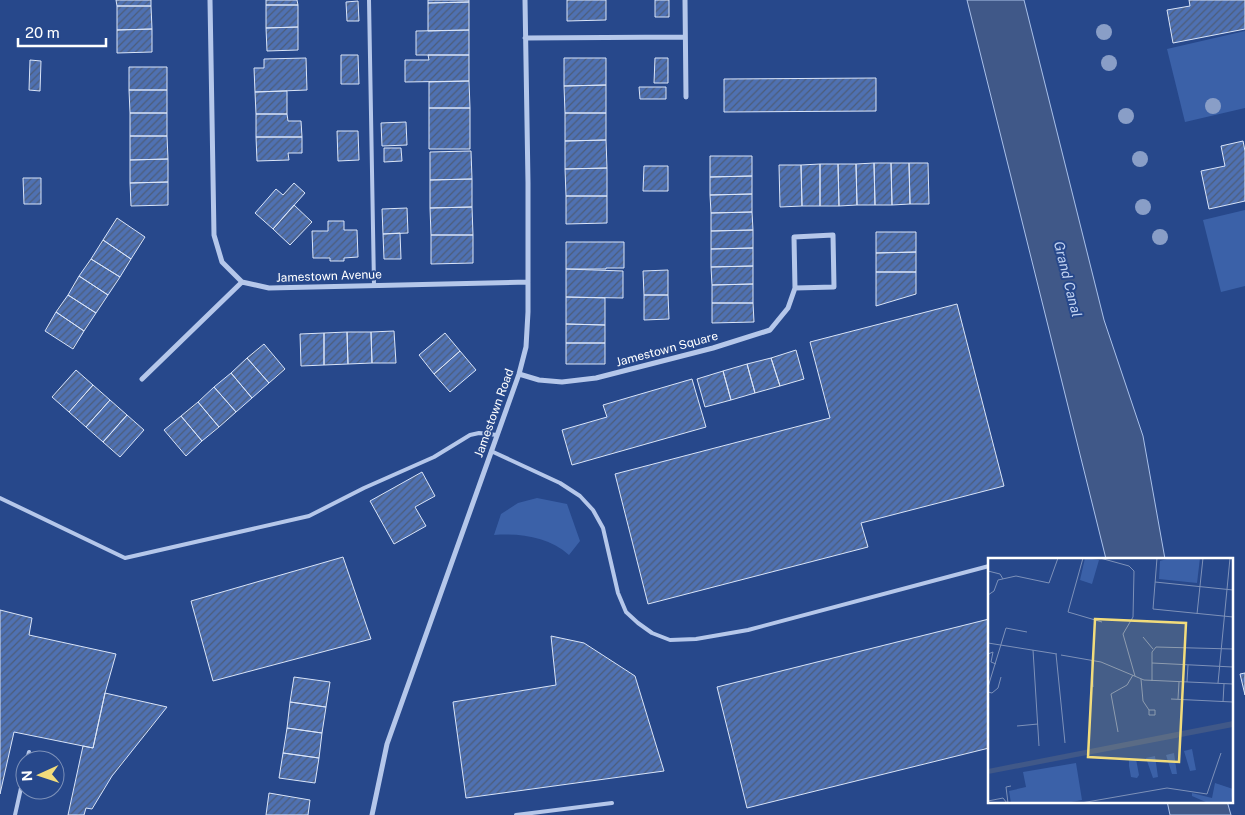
<svg xmlns="http://www.w3.org/2000/svg" width="1245" height="815" font-family="'Public Sans',sans-serif">
  <defs>
    <pattern id="building-hatch" width="6" height="6" patternUnits="userSpaceOnUse" patternTransform="scale(1.25)"><rect width="6" height="6" fill="#4f71b2"/><path d="M-1 1l2-2M0 6l6-6M5 7l2-2" fill="none" stroke="#4d5d7a"/></pattern>
  </defs>
  <rect width="100%" height="100%" fill="#27488b"/>
  <path fill="#3b61a8" d="M1245 31V108L1185 122 1167 49Z
    M1245 210V286L1221 292 1203 220Z
    M537 498 567 504 580 541 569 555C549 537 520 533 494 535L501 514 518 503Z"/>
  <path fill="#405888" stroke="#aac1ea" d="M967 0H1024L1104 320 1143 436 1165 559H1106Z
    M1167 801H1227L1231 815H1170Z"/>
  <path fill="url(#building-hatch)" stroke="#d9e4f8" d="M116 0H151V6H117Z
    M266 0H297L298 5H266Z
    M428 0H469V2L428 3Z
    M567 0H606V20L567 21Z
    M655 0H669V17H655Z
    M1189 0H1245V29L1173 43 1167 10 1190 6Z
    M358 1 359 21H347L346 2Z
    M469 2V30L428 31V3Z
    M266 5H298V27L266 28Z
    M117 6H151L152 29 117 30Z
    M298 27V50L267 51 266 28Z
    M152 29V52L117 53V30Z
    M469 30V55H416V31Z
    M341 55H358L359 84H341Z
    M428 55H469V81L405 82V60H429Z
    M306 58 307 90 255 92 254 68H264V59Z
    M564 58H606V85L564 86Z
    M655 58H668V83H654Z
    M30 60 41 61 40 91 29 90Z
    M129 67H167V90H129Z
    M876 78V111L724 112V79Z
    M469 81 470 108H429V82Z
    M606 85V113H565L564 86Z
    M639 87H666V99H640Z
    M129 90H167V113H130Z
    M287 91V114H256L255 92Z
    M429 108H470V149H429Z
    M130 113H167V136H130Z
    M565 113H606V140L565 141Z
    M256 114H287L288 121H301L302 137H256Z
    M406 122 407 145 382 146 381 123Z
    M337 131H358L359 160 338 161Z
    M130 136H167L168 159 130 160Z
    M256 137H302V153H288L289 160 257 161Z
    M606 140 607 168 565 169V141Z
    M1243 141 1245 151V201L1209 209 1201 171 1225 166 1221 146Z
    M384 148H401L402 161 384 162Z
    M471 151 472 179 430 180V152Z
    M710 156H752V176L710 177Z
    M168 159V182L130 183V160Z
    M874 163 875 205H857L856 164Z
    M874 163H891L892 205H875Z
    M891 163H909L910 204 892 205Z
    M909 163H928L929 204H910Z
    M820 164V206H802L801 165Z
    M820 164H838L839 206H820Z
    M838 164H856L857 205 839 206Z
    M779 165H801L802 206 780 207Z
    M644 166H668V191H643Z
    M607 168V196H566L565 169Z
    M752 176V194L710 195V177Z
    M23 178H41V204H24Z
    M472 179V207L430 208V180Z
    M168 182V205L131 206 130 183Z
    M294 183 305 193 273 229 255 213 276 189 283 195Z
    M752 194V212L711 213 710 195Z
    M566 196H607V223L566 224Z
    M294 205 312 222 290 245 273 229Z
    M472 207 473 235H431L430 208Z
    M407 208 408 233 383 234 382 209Z
    M752 212 753 230 711 231V213Z
    M117 218 145 237 131 259 103 240Z
    M328 221H344V230H357L358 257 344 258V261H330V258H313L312 231H328Z
    M753 230V248L711 249V231Z
    M876 232H916V252L876 253Z
    M400 233 401 259H384L383 234Z
    M431 235H473V263L431 264Z
    M103 240 131 259 120 277 91 259Z
    M566 242H624V268H606V269H566Z
    M753 248V266L711 267V249Z
    M916 252V272H876V253Z
    M91 259 120 277 108 295 79 276Z
    M753 266V284L712 285 711 267Z
    M566 269 623 271V298L566 297Z
    M668 270V295H644L643 271Z
    M876 272H916V294L876 306Z
    M79 276 108 295 96 313 68 295Z
    M753 284V303H712V285Z
    M68 295 96 313 84 331 56 312Z
    M644 295H668L669 319 644 320Z
    M566 297 605 298V325L566 324Z
    M712 303H753L754 322 712 323Z
    M957 304 1004 486 861 523 868 547 648 604 615 474 830 418 810 342Z
    M56 312 84 331 73 349 45 331Z
    M566 324 605 325V343H566Z
    M394 331 396 363H372L371 332Z
    M347 332H371L372 363 348 364Z
    M347 332 348 364 324 365V333Z
    M324 333V365L301 366 300 334Z
    M445 333 460 351 434 374 419 355Z
    M566 343H605V364H566Z
    M264 344 285 369 269 383 247 358Z
    M796 350 804 379 780 386 771 358Z
    M460 351 476 370 450 392 434 374Z
    M247 358 269 383 252 398 231 373Z
    M771 358 780 386 755 393 747 364Z
    M747 364 755 393 731 400 723 371Z
    M76 370 93 385 69 412 52 397Z
    M723 371 731 400 705 407 697 379Z
    M231 373 252 398 236 412 214 387Z
    M692 379 706 427 572 465 562 430 607 417 603 405Z
    M93 385 110 400 86 427 69 412Z
    M214 387 236 412 219 427 198 402Z
    M110 400 127 415 103 442 86 427Z
    M198 402 219 427 202 441 181 416Z
    M127 415 144 430 120 457 103 442Z
    M181 416 202 441 186 456 164 430Z
    M422 472 435 496 415 507 426 526 394 544 370 501Z
    M343 557 371 639 213 681 191 601Z
    M0 610 32 618 29 635 116 654 105 693 93 748 14 732 0 794Z
    M989 619V748L747 808 717 687Z
    M551 636 584 643 635 676 664 771 466 798 453 702 556 685Z
    M1245 673V695L1240 674Z
    M294 677 330 682 326 707 290 702Z
    M105 693 167 707 112 776 92 809 86 808 84 815H68L83 746 93 748Z
    M290 702 326 707 322 733 287 728Z
    M287 728 322 733 319 758 283 753Z
    M283 753 319 758 315 783 279 778Z
    M269 793 310 800 308 815H266Z"/>
  <g fill="none" stroke-linecap="round" stroke-linejoin="round">
    <path stroke="#b5c7ea" stroke-width="4" d="M369 0 374 285
      M491 451 560 483 580 496 593 510 603 528 618 593 626 612 638 623 652 633 670 640 696 639 748 630 989 566
      M0 498 125 558 309 516 364 488 434 457 470 435 479 433 497 435
      M27 760 29 752
      M15 815 25 770
      M516 815 612 803"/>
    <path stroke="#b5c7ea" stroke-width="5" d="M210 0 214 235 222 262 242 282 269 288 528 282
      M685 0 686 97
      M525 38 685 37
      M833 235 834 287 795 288 794 237Z
      M519 374 539 380 562 382 596 378 713 348 770 330 788 308 795 288
      M142 379 242 282
      M372 815 387 744 519 374 526 347 528 312V183L525 0"/>
  </g>
  <g fill="#899ec7">
    <circle cx="1104" cy="32" r="8"/>
    <circle cx="1109" cy="63" r="8"/>
    <circle cx="1213" cy="106" r="8"/>
    <circle cx="1126" cy="116" r="8"/>
    <circle cx="1140" cy="159" r="8"/>
    <circle cx="1143" cy="207" r="8"/>
    <circle cx="1160" cy="237" r="8"/>
  </g>
  <g text-anchor="middle" stroke-width="4" stroke-linejoin="round" paint-order="stroke">
    <g font-size="12" fill="#fff" stroke="#27488b">
      <text transform="translate(329 276) rotate(-2)" y="4">Jamestown Avenue</text>
      <text transform="translate(667 349) rotate(-15)" y="4">Jamestown Square</text>
      <text transform="translate(494 413) rotate(-70)" y="4">Jamestown Road</text>
    </g>
    <g font-size="14" font-style="italic" fill="#c1d2f1" stroke="#27488b">
      <text transform="translate(1068 279) rotate(76)" y="5">Grand Canal</text>
    </g>
  </g>
  <g transform="translate(988 558)">
    <rect width="245" height="245" fill="#27488b"/>
    <path d="M97 0 111 2 104 26 92 22ZM204 191 208 212 202 213 196 193ZM186 195 189 216H184L178 197ZM167 198 170 219 165 220 158 200ZM148 201 151 217 149 220 143 219 141 208V202ZM88 205 94 242 78 245H23L21 233 38 229 35 214ZM227 225 245 231 243 245H220L204 238V235L224 240Z" fill="#3b61a8"/>
    <path d="M182 0H212L209 25 171 21 172 3Z" fill="#3b61a8"/>
    <path d="M245 163V169L0 216V211Z" fill="#405888"/>
    <path fill="none" stroke="#7d91b9" stroke-width="1" d="M95 0 80 54 114 64M112 0 141 8 146 13 145 59 135 76 147 118M169 0 165 51 245 59M0 13 12 16 15 21M167 24 245 32M0 37 6 33 10 22 28 18 61 25 70 0M209 56 215 0M155 79 165 91M0 85 69 96M45 92 51 188M0 96 5 94 3 104 8 106M68 96 77 185M73 97 113 104 156 122 245 126M104 102 105 129M164 105 245 109M153 121 155 143 161 152M164 123V94L168 89 245 91M199 124 200 107M230 125 242 0M0 129 18 70 39 74M0 134 4 135 10 130 13 119M183 141 245 144M190 141 191 124M235 144 236 126M161 152H167V157H161ZM29 168 50 166M130 174 123 136 139 127 145 117M0 243 15 240 19 245M20 245 18 229 23 228M93 245 179 230 219 236 233 195"/>
    <path fill="#f2dc7b" fill-opacity="0.15" stroke="#f2dc7b" stroke-width="2.5" d="M107 61 198 65 191 204 100 199Z"/>
    <rect width="245" height="245" fill="none" stroke="#fff" stroke-width="2.5"/>
  </g>
  <g transform="translate(40 775) rotate(267)"><circle r="24" fill="#27488b" stroke="#7d91b9"/>
  <path d="M0-4L9 19L0 12L-9 19Z" fill="#f2dc7b"/>
  <text y="-8" font-size="14" font-weight="bold" text-anchor="middle" fill="#ffffff">N</text>
  </g>
  <path d="M18 38v8h88v-8" fill="none" stroke="#ffffff" stroke-width="2.5"/>
  <text x="25" y="38" font-size="15" fill="#ffffff" stroke="#27488b" stroke-width="4" paint-order="stroke">20 m</text>
</svg>
